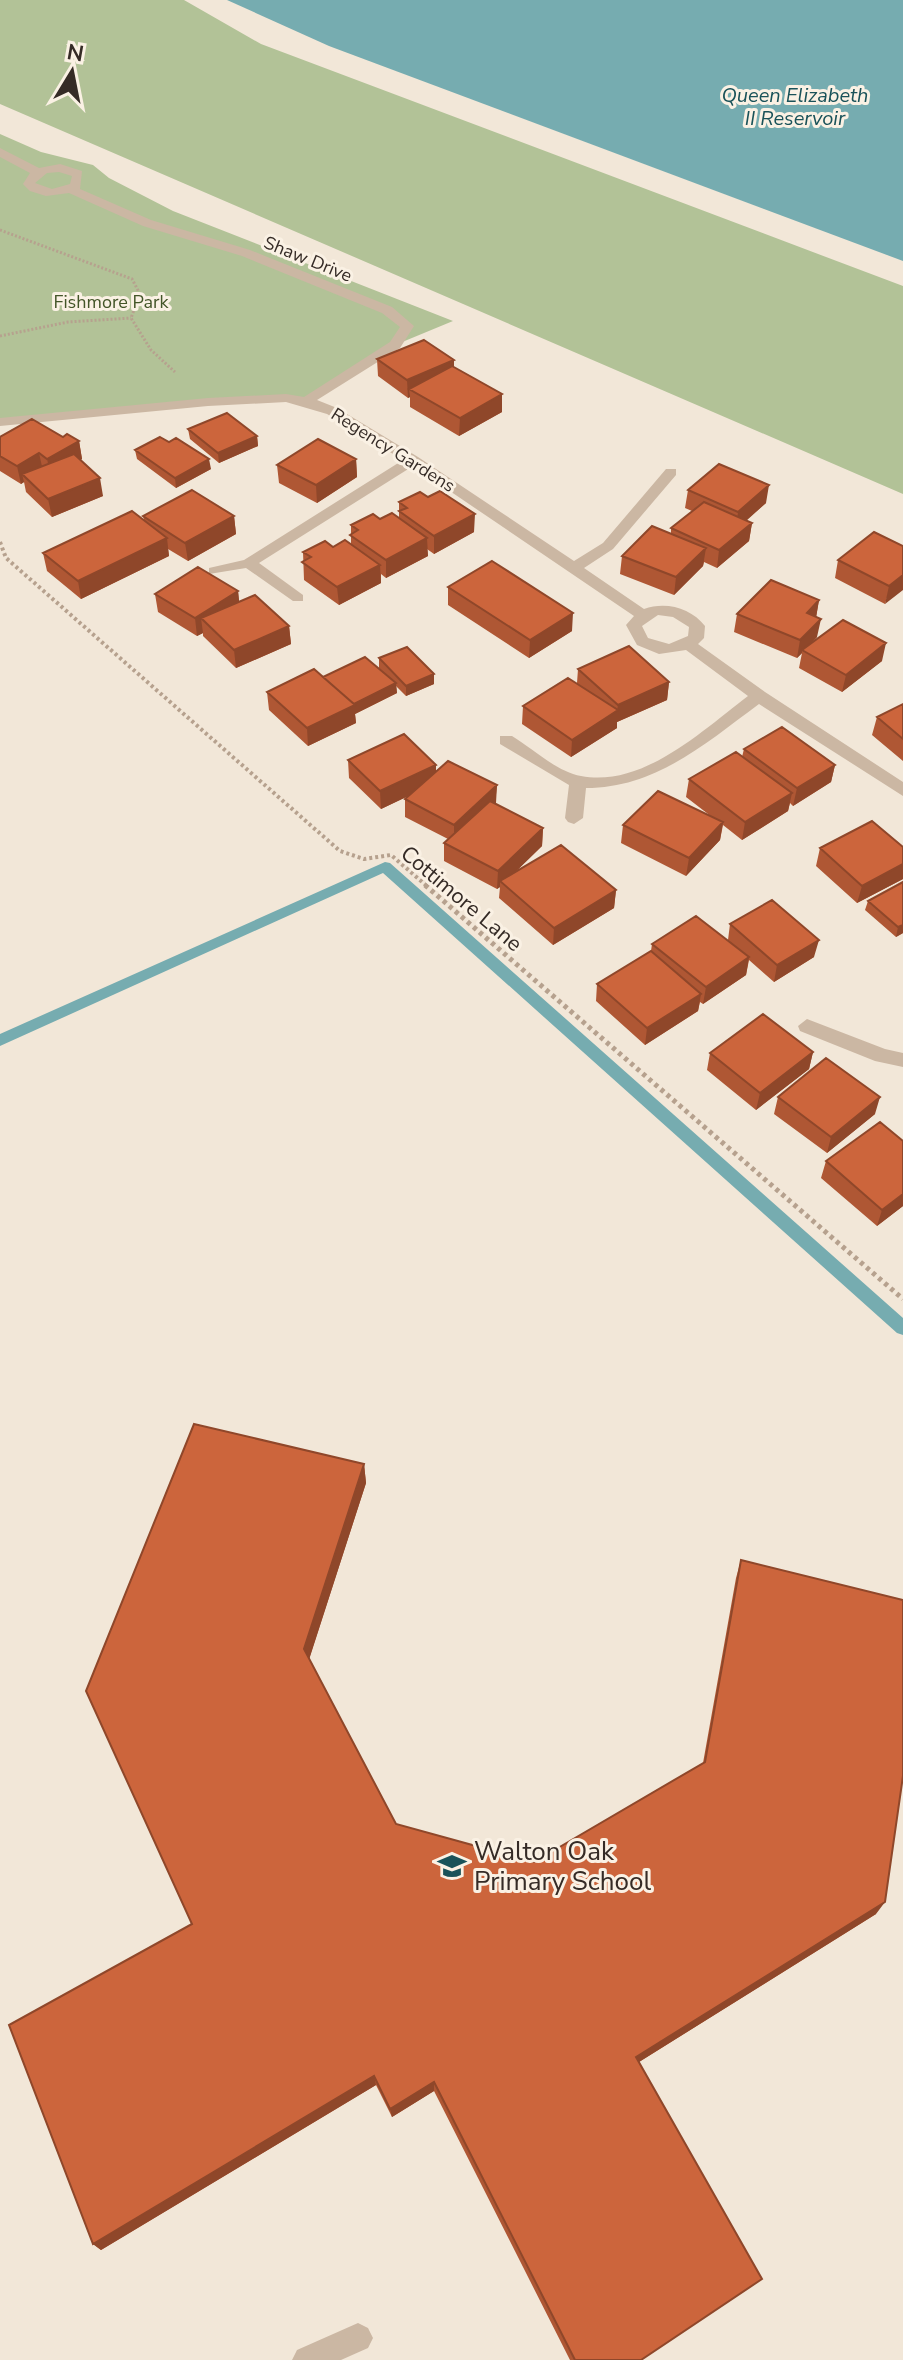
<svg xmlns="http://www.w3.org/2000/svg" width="903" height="2360" font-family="'Nunito Sans',sans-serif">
  <rect width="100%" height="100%" fill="#f2e7d8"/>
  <path fill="#b2c297" d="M0 0H184L261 44 903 286V494L0 104Z
    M0 134 41 152 93 165 109 178 173 211 453 321 395 345 306 401 286 398 0 422Z"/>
  <path fill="#76acb0" d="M227 0H903V261L329 46Z"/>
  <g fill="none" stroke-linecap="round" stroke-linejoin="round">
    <path fill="#76acb0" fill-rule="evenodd" d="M385 862 390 863 903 1318V1335L897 1333 383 873 0 1046V1034Z"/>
    <path stroke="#b6a18e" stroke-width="3" stroke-dasharray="2 2" stroke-linecap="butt" d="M0 230 132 279 140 294 131 318 151 350 175 372
      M0 336 68 322 131 318"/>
    <path stroke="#b6a18e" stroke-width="4" stroke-dasharray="3 3" stroke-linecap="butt" d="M0 542 6 558 340 851 364 859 391 855 428 887"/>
    <path stroke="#b6a18e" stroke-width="5" stroke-dasharray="4 4" stroke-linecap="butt" d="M425 885 903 1299"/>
    <path fill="#cbb7a3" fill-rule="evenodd" d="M0 148 39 168 60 164 82 171 80 189 151 220 250 250 392 307 414 326 400 348 317 400 337 408 418 457 574 561 603 543 666 469H676V475L613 549 584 568 644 609C666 601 691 608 705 626L704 638 698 644 765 692 903 782V796L759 704C706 743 656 788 586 788L583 818 574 824 568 822 565 818 569 785 500 744V736H512C532 748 557 772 581 776 643 788 703 730 748 696L686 650 659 654 637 645 626 625 634 616 413 466 259 563 303 595V601H293L246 568 209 574V568L244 560 403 460 327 414 286 402 208 406 0 426V418L208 398 286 394 304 397 390 342 400 327 382 313 242 256 143 226 69 193 46 196 30 191 23 184 30 173 0 157ZM59 172 72 176 70 184 52 189 35 183 47 173ZM658 615 673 617 689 627 688 636 669 644 648 638 642 626Z
      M807 1019 885 1049 903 1053V1067L875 1061 800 1031 798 1026Z
      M358 2323 368 2328 373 2338 368 2348 341 2360H292L297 2350Z"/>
  </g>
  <path fill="#af5734" d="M377 359 454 360V367L502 394V412L459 436 410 407V397L408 398 378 376Z
    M188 429 257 436 258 446 219 463 190 439Z
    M0 437H63L79 441 82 459 80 460 103 496 52 517 26 492 24 482 21 484 0 471Z
    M135 450 211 469 176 488 137 459Z
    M356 459 357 477 317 503 279 483 277 465Z
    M688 490 766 503 746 520 752 523 749 541 717 568 704 562 703 566 674 595 620 574 622 556 671 534V528L692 511 685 508Z
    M399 502 474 532 434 554 427 549 428 556 386 578 381 574V583L339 605 304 580 303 552 351 544V525L380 519 399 518Z
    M143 516H234L236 534 188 561 168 549 169 556 81 599 47 571 43 553 144 520Z
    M903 546 885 604 835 578 838 560Z
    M448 587 572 631 529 658 448 605Z
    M238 591 239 602 289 626 291 644 236 668 203 636V633L197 636 158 612 155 594Z
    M819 600 816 617 817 637 810 644 882 661 842 692 799 668 802 653 797 658 734 632 737 614Z
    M379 658 434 684 406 696 396 686 397 693 355 714 356 723 308 746 269 710 267 692 323 677 385 674 379 668Z
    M578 669 669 682 667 700 617 722V728L571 757 522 724 523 706 577 683Z
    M903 704V761L872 735 877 717Z
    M744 749 835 765 831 782 793 806 790 803 788 811 742 840 723 825 720 840 686 876 621 843 623 825 712 817 686 797 689 779 742 757Z
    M348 760 436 765V771L497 785 495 804 543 828 542 846 515 872 616 890 614 908 553 945 499 898 500 887 497 889 444 861V843L448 839 405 817V799L408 796 381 809 349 778Z
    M903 847V879L857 903 816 866 820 848Z
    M903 882V933L896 937 865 910 868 901Z
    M730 924 814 957 774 982 749 960 746 975 703 1004 700 1002 698 1011 645 1045 596 1001 597 984 651 951 652 944 728 940Z
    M813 1052 809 1069 756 1110 707 1070 710 1053Z
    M778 1097 875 1114 827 1153 774 1114Z
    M903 1141V1206L877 1226 821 1178 826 1161Z
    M364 1464 366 1483 309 1659 396 1824 534 1862 703 1763 736 1578 741 1560 876 1914 639 2062 642 2360H570L434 2091 392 2117 376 2085 101 2250 93 2244 192 1924Z"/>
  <path fill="#8f472a" d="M454 360V378L409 389 410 397 408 398 407 380Z
    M502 394V412L459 436 460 418Z
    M257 436 258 446 219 463 218 453Z
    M79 441 82 459 51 476 47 459Z
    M39 453 43 471 22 474 24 482 21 484 17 466Z
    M209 459 211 469 176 488 175 478Z
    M356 459 357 477 317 503 316 485Z
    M100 478 103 496 52 517 48 499Z
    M769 485 766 503 736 530 738 512Z
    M475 514 474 532 434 554V536Z
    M234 516 236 534 188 561 185 543Z
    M752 523 749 541 717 568 719 550Z
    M167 538 169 556 81 599 78 581Z
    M427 538 428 556 386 578V560Z
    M706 548 703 566 674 595 676 577Z
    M380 565 381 583 339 605 337 587Z
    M903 575V590L885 604 889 586Z
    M238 591 240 609 201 618 203 633 197 636 195 618Z
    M819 600 816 618 807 613Z
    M573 613 572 631 529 658 530 640Z
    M821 619 817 637 804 651 802 650V653L797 658 800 640Z
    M289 626 291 644 236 668 234 650Z
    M886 643 882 661 842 692 846 675Z
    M434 674V684L406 696V686Z
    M669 682 667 700 617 722V728L571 757 572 740 617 711 618 705Z
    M396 683 397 693 355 714 356 723 308 746 307 728Z
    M436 765V783L381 809 380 791Z
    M835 765 831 782 793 806 797 788Z
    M497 785 496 803 454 842V825Z
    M792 793 788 811 742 840 745 822Z
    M723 822 720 840 686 876 689 858Z
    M543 828 542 846 503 884 500 881V887L497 889 498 871Z
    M903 864V879L857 903 862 886Z
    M616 890 614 908 553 945 554 928Z
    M903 925V933L896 937 898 927Z
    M819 940 814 957 774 982 777 965Z
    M749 957 746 975 703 1004 706 987Z
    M701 994 698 1011 645 1045 647 1028Z
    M813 1052 809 1069 756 1110 760 1093Z
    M880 1097 875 1114 827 1153 831 1137Z
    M903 1194V1206L877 1226 882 1210Z
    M364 1464 366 1483 307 1666 304 1649Z
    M885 1902 876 1914 631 2067 636 2057Z
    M374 2076 376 2085 101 2250 93 2244Z
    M434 2082V2091L392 2117 390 2109Z"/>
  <path fill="#cc653c" stroke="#8f472a" stroke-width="2" d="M424 340 454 360 407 380 377 359Z
    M452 366 502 394 460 418 409 389Z
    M227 413 257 436 218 453 188 429Z
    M32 419 63 437 67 434 79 441 47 459 39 453 17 466 0 456V437Z
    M160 437 169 442 176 438 209 459 175 478 135 450Z
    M318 439 356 459 316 485 277 465Z
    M74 454 100 478 48 499 22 474Z
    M719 464 769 485 738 512 688 490Z
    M192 490 234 516 185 543 143 516Z
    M440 491 475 514 434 536 399 511 407 508 399 502 420 492 428 497Z
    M704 502 752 523 719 550 671 528Z
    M132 511 167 538 78 581 43 553Z
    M392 513 427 538 386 560 350 535 358 530 351 525 373 514 380 519Z
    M652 526 706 548 676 577 622 556Z
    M874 532 903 546V575L889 586 838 560Z
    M345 540 380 565 337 587 302 562 311 557 303 552 325 541 333 547Z
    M492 561 573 613 530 640 448 587Z
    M198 567 238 591 195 618 155 594Z
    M771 580 819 600 807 613 821 619 800 640 737 614Z
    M255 595 289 626 234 650 201 618Z
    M843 620 886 643 846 675 802 650Z
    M629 646 669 682 618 705 578 669Z
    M407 647 434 674 406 686 379 658Z
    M365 657 396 683 354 704 323 677Z
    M314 669 355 705 307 728 267 692Z
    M568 678 618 710 572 740 523 706Z
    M903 704V739L877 717Z
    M782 727 835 765 797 788 744 749Z
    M404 734 436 765 380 791 348 760Z
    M736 752 792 793 745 822 689 779Z
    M448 761 497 785 454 825 405 799Z
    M658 791 723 822 689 858 623 825Z
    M490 801 543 828 498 871 444 843Z
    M872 821 903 847V864L862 886 820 848Z
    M561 845 616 890 554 928 500 881Z
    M903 882V925L898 927 868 901Z
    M772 900 819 940 777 965 730 924Z
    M696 916 749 957 706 987 652 944Z
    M651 951 701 994 647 1028 597 984Z
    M763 1014 813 1052 760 1093 710 1053Z
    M826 1058 880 1097 831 1137 778 1097Z
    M880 1122 903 1141V1194L882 1210 826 1161Z
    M194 1424 364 1464 304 1649 396 1824 534 1862 705 1762 741 1560 903 1600V1776L885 1902 636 2057 762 2279 641 2360H575L434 2082 390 2109 374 2076 93 2244 9 2025 192 1924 86 1691Z"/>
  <defs>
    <symbol id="school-bare" viewBox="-9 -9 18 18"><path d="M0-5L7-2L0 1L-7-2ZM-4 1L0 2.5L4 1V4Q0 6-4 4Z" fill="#195259" stroke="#faf1e4" stroke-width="2.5" paint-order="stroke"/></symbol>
  </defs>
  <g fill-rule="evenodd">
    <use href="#school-bare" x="432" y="1846" width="40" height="40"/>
  </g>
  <g text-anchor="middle" stroke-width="6" stroke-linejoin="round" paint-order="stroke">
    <g font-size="18" fill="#352b26" stroke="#faf1e4">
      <text transform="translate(308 259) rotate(22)" y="6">Shaw Drive</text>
      <text transform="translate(393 450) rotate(32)" y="6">Regency Gardens</text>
    </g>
    <g font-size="18" fill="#435528" stroke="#faf1e4">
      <text x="111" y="308">Fishmore Park</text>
    </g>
    <g font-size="20" font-style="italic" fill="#195259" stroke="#faf1e4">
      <text x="795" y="102">Queen Elizabeth<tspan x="795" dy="23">II Reservoir</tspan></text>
    </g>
    <g font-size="22" fill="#352b26" stroke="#faf1e4">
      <text transform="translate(462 898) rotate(40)" y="8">Cottimore Lane</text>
    </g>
    <g font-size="26" fill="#352b26" stroke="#faf1e4" text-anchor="start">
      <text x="474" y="1860">Walton Oak<tspan x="474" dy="30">Primary School</tspan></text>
    </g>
  </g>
  <g transform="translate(72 72) rotate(10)" stroke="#faf1e4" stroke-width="6" paint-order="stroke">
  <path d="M0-6L14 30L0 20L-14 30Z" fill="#352b26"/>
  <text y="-12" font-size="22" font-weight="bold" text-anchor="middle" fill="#352b26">N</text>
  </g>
</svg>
